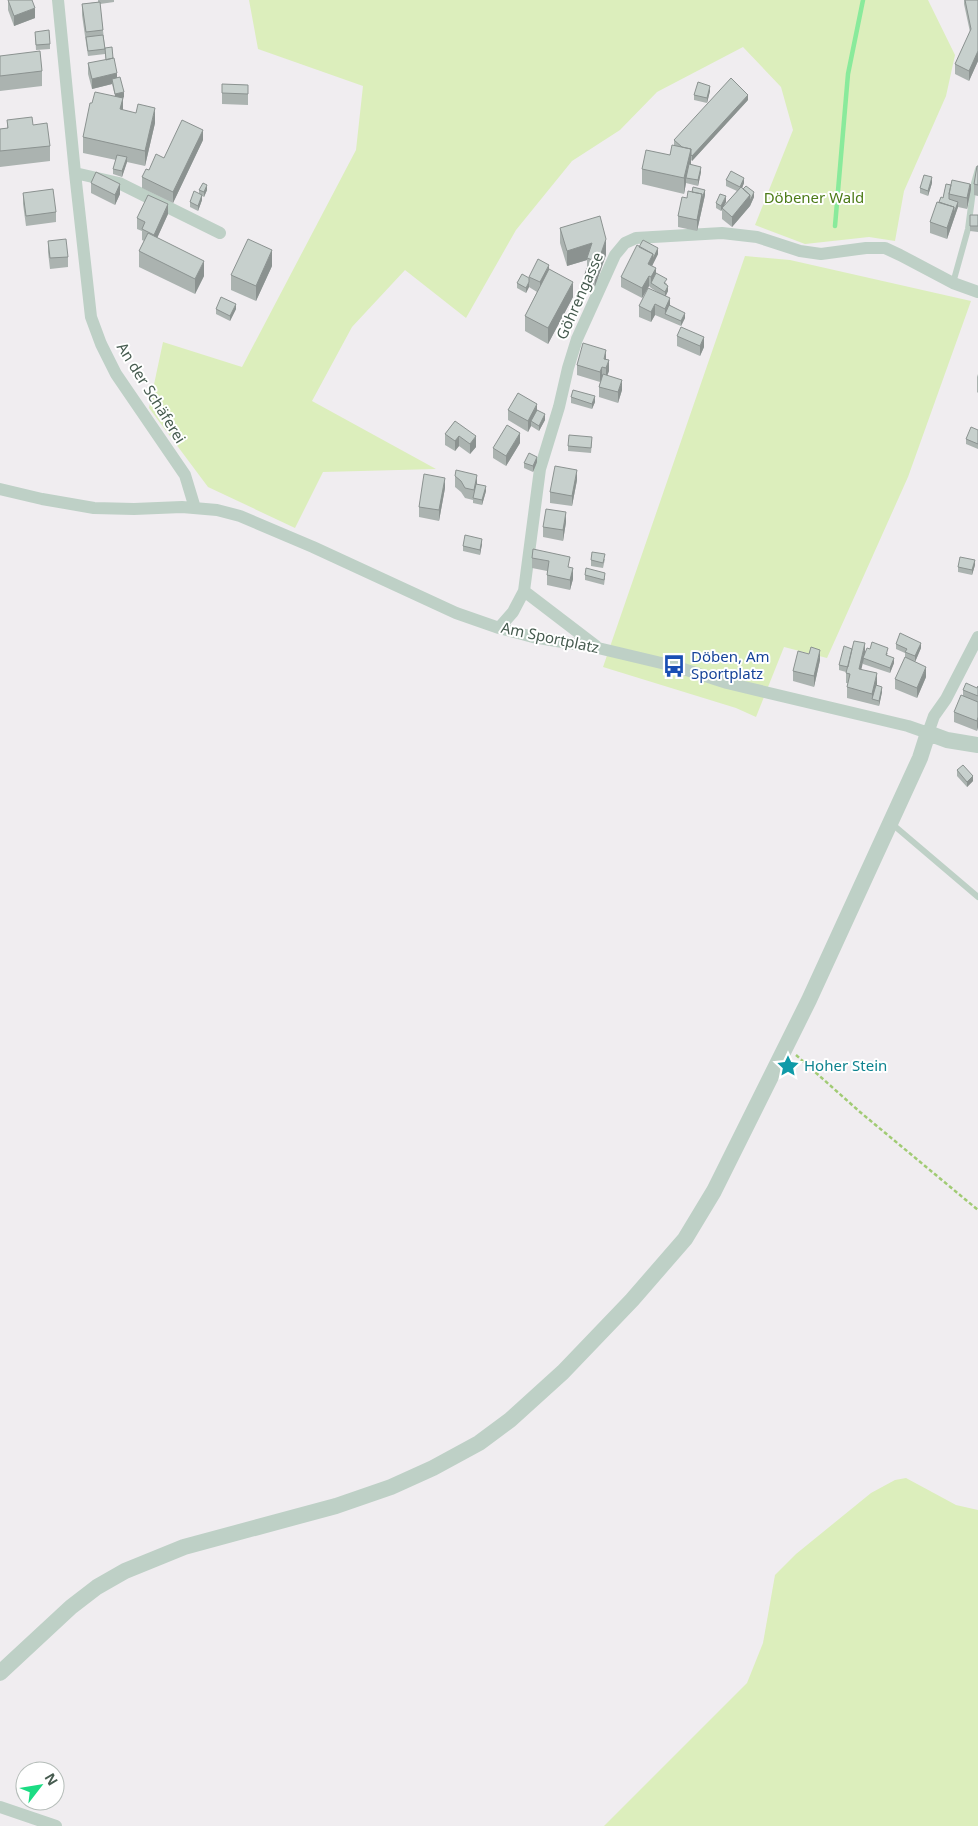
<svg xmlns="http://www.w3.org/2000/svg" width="978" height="1826" font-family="'Noto Sans',sans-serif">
  <rect width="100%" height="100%" fill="#f0edf0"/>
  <path fill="#dceebc" d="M249 0H928L955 55 946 96 904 191 895 241 869 237 805 244 755 225 793 130 781 87 743 47 657 92 620 130 572 161 516 230 466 318 405 270 352 327 312 401 436 469 323 472 295 528 208 487 149 408 163 342 242 367 356 150 363 86 258 49Z
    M745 256 790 260 971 301 908 477 827 658 784 647 756 717 736 708 603 667Z
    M906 1478 956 1505 978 1510V1826H604L747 1683 763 1643 775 1575 796 1554 871 1493 895 1480Z"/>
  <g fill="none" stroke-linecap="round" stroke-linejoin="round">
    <path stroke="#89ea9b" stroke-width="4.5" d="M835 226 848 74 863 0"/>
    <path stroke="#a1cb74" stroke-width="2.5" stroke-dasharray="4 2.5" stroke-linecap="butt" d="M796 1055 860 1112 978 1210"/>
    <path stroke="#bed0c6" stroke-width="6" d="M953 283 968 229 974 183 978 169
      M891 823 978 897"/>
    <path stroke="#bed0c6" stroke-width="12" d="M58 0 75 173 91 317 101 344 116 374 185 475 195 508
      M75 173 119 183 220 233
      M0 489 42 499 94 508 134 509 182 507 217 510 240 516 313 547 456 613 499 628 533 637 598 648 674 666 727 683 908 726 928 733 934 716 946 699 978 637
      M524 591 596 646
      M499 628 513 612 524 591 540 469 559 407 568 368 577 339 615 255 625 243 636 238 722 233 757 237 800 251 821 254 866 248H885L900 255 953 283 978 292
      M0 1807 56 1826"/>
    <path stroke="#bed0c6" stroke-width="16" d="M0 1673 71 1607 97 1587 125 1571 184 1547 336 1506 391 1487 433 1468 479 1443 510 1420 563 1372 632 1300 685 1239 714 1191 809 1000 920 758 928 733 947 740 978 745"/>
  </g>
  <path fill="#abb3b0" d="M8 0 35 18 14 26 8 10Z
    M98 0H114V2L100 4 105 48 113 58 117 78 124 97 123 98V110L155 123 145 166 127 162 122 177 113 174V169L116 160 83 153V137L92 103 115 96 112 84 92 89 88 74V63L106 60 105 54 88 56 86 43 82 15V4L98 2Z
    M964 0H978V61L969 81 955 74V64L970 32 964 4Z
    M35 32 50 44V49L36 50Z
    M0 56 42 71V86L0 91Z
    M222 84 248 85V105L222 104Z
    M710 91 707 103 694 100V95Z
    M748 100 692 161 691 160 690 165 701 172 698 186 686 183 684 194 642 184V169L670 155 674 145V140Z
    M7 120 33 125 50 146V161L0 167V129L7 128Z
    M203 140 173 203 142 188V177L149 170 164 158Z
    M978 166V196L974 195V184Z
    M726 180 744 183 742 188 754 197 750 206 732 227 722 219V210L721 211 716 208V203L726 202 723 207 737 191 726 186Z
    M91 183 120 194 115 205 91 193Z
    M932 183 928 196 920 193V188Z
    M946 184 971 189 967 209 958 207 947 239 930 233V222L943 198Z
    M199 190H207L204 197 202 196V200L198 211 190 207V202L199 194Z
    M23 193 56 212V222L26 226 23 204Z
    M705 195 697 231 678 227V216L687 198Z
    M168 214 157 238 204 276 195 294 139 267V251L144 241 142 240V231L137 229V218Z
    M970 215H978V232L970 231Z
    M560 228 606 255 595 286 584 282V277L587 268V260L567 266 560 243Z
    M48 241 68 257V267L50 269 48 252Z
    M639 247 658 254 652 266 656 273 667 284 668 291 665 296 670 305 685 318 681 326 655 315 651 322 639 317V306L657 292 651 288 649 286 642 298 621 287V277Z
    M272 266 256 301 231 290V275Z
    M549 270 573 297 548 344 525 331V316L537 292 529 287 526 293 517 288V283L529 278V277Z
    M216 309H236L230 321 216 314Z
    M677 336 704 347 700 356 677 346Z
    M606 360 609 371 607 375 622 390 618 403 599 397V387L600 382 577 375V365Z
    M978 374V393L977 392V377Z
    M571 397 595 402 592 409 571 403Z
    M508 410H537L545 420 539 431 531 426 528 432 508 420Z
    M455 421 476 447 470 454 459 446 455 451 445 445V434Z
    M978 430V449L966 444V439Z
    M592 442 591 453 568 451V446Z
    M520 443 506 466 493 458V448Z
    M537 462 533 472 524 468V463Z
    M455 476 477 484 486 491 482 505 473 503V500L465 498 461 492 455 487Z
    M577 480 572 506 550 503V492Z
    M445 488 439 521 419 517V507Z
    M566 522 563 541 543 537V527Z
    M482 544 480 555 463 551V546Z
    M533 549 570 568 573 579 570 590 547 585V571L532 568V558Z
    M605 559 603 568 591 566V560Z
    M975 565 972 575 958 572V567Z
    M585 575 605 578 604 585 585 580Z
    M896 644 921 648 915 662 905 657V653L896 649Z
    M888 653 887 655 894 663 890 673 863 664V660L861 669 877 684V685L882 692 879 706 847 698V687L848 683H846V672L839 670V665L865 655Z
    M820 660 814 687 793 681V671Z
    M926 677 917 698 895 689V679Z
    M978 686V727L977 731 954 722V712L963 696V690L977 688Z
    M957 770 973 781 967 787 957 776Z"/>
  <path fill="#8b9290" d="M35 8V18L14 26V16Z
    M978 51V61L969 81V71Z
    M117 73V83L112 79V84L92 89V79Z
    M710 86V91L707 103V98Z
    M124 92V97L123 98V113L115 99V94Z
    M748 95V100L692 161V156Z
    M155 108V123L145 166V151Z
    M203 130V140L173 203V192Z
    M691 149V164L688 178H686V183L684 194V178Z
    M127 157V162L122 177V171Z
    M701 167V172L698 186V180Z
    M932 177V183L928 196V191Z
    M744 178V183L740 193V187Z
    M120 184V194L115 205V195Z
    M970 184H971V189L967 209V198Z
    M207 185V190L204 197V192Z
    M705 190V195L697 231V220L702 194Z
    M754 192V197L750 206V201Z
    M202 195V200L198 211V206Z
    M750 195V206L732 227V217Z
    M726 196V202L721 211V206Z
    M958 202V207L947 239V228L954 207Z
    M168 204V214L154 245V235Z
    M606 239V255L595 286V281L598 272V262Z
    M592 243 587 260 567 266V251Z
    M658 248V254L648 274V264L653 254Z
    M272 250V266L256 301V286Z
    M204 261V276L195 294V279Z
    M549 265V275L540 293V282Z
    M656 268V278L651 283V277Z
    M649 276V286L642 298V288Z
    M529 282V287L526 293V288Z
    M573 282V297L548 344V328Z
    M668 286V291L665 298V292Z
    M670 298V309L665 314V320V309Z
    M236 304V309L230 321V316Z
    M655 304V315L651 322V312Z
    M685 313V318L681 326V321Z
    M704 337V347L700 356V346Z
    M606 350V361L604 369V359Z
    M609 360V371L606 379V368Z
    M602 367V378L600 382V372Z
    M622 380V390L618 403V392Z
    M595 396V402L592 409V404Z
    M537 404V415L531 421V426L528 432V421Z
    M545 414V420L539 431V426Z
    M520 433V443L506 466V456Z
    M459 436V446L455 451V441Z
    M476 436V447L470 454V444Z
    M537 457V462L533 472V466Z
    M577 470V480L572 506V496Z
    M477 475V485L474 498V490Z
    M445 478V488L439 521V510Z
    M486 486V491L482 505V500Z
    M566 512V522L563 541V530Z
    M482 539V544L480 555V550Z
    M975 560V565L972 575V570Z
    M573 568V579L570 590V580Z
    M865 643V654L859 679V669Z
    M921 643V648L915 662V656Z
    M820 650V660L814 687V676Z
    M894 658V663L890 673V668Z
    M926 667V677L917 698V688Z
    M877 673V684L874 699H872V704V694Z
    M882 687V692L879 706V701Z
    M978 717V727L977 731V721Z
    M973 776V781L967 787V782Z"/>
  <path fill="#c7d0cd" stroke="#8b9290" d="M8 0H32L35 8 14 16Z
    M965 0H978V51L969 71 955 64 971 29Z
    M100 2 103 30 86 32 82 4Z
    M49 30 50 44 36 45 35 32Z
    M103 35 105 49 88 51 86 37Z
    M112 47 113 58 106 60 105 48Z
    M40 51 42 71 0 76V56Z
    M114 58 117 73 92 79 88 63Z
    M120 77 124 92 115 94 112 79Z
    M731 78 748 95 692 156 691 155V149L682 147 674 140Z
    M698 82 710 86 707 98 694 95Z
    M222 84 248 85V94L222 93Z
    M95 92 123 98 120 109 136 113 138 104 155 108 145 151 83 137 90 103H92Z
    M32 117 33 125 47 123 50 146 0 151V129L8 128 7 120Z
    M182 120 203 130 173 192 142 177 146 169 149 170 156 154 164 158Z
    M672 145 691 149 684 178 642 169 646 150 670 155Z
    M117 155 127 157 122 171 113 169Z
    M689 164 701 167 698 180 686 178Z
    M977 166H978V185L974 184Z
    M731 171 744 178 740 187 726 180Z
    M96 172 120 184 115 195 91 183Z
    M924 175 932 177 928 191 920 188Z
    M952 180 970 184 967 198 949 194Z
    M203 183 207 185 204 192 199 190Z
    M946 184 951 185 949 194V199L958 202 954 213V207L939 202 941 197 943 198Z
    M746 186 754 192 750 201V195L743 189Z
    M693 187 705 190 702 199V194L692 192Z
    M741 187 750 195 732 217 722 208Z
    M53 189 56 212 26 216 23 193Z
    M194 191 202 195 198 206 190 202Z
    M688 191 702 194 697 220 678 216 682 197 687 198Z
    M720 194 726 196 721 206 716 203Z
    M148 195 168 204 154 235 142 229 145 222 137 218Z
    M937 202 954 207 947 228 930 222Z
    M970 215H978V226H970Z
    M600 216 606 239 598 262 587 258 592 243 567 251 560 228Z
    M148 233 204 261 195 279 139 251Z
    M66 239 68 257 50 258 48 241Z
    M248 239 272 250 256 286 231 275Z
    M643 240 658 248 653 259V254L639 247Z
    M637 245 653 254 648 264 656 268 651 277 649 276 642 288 621 277Z
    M538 259 549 265 540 282 529 277Z
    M587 268 598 272 595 281 584 277Z
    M549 269 573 282 548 328 525 316Z
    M656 273 667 279 664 283 668 286 665 292 651 283Z
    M522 274 529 278V282L526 288 517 283Z
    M648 288 670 298 665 309 655 304 651 312 639 306Z
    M221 297 236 304 230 316 216 309Z
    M669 305 685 313 681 321 665 314Z
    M681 327 704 337 700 346 677 336Z
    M583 343 606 350 604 359 609 360 606 368 602 367 600 372 577 365Z
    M603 374 622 380 618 392 599 387Z
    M573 390 595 396 592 404 571 397Z
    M518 393 537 404 528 421 508 410Z
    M537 410 545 414 539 426 531 421Z
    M455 421 476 436 470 444 459 436 455 441 445 434Z
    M507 425 520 433 506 456 493 448Z
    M971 427 978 430V444L966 439Z
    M569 435 592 437 591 448 568 446Z
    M529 453 537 457 533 466 524 463Z
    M555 466 577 470 572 496 550 492Z
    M456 470 477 475 474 490 465 488 461 481 455 476Z
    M424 474 445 478 439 510 419 507Z
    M476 484 486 486 482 500 473 498Z
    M546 509 566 512 563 530 543 527Z
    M465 535 482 539 480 550 463 546Z
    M533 549 570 557 568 567 573 568 570 580 547 575 549 561 532 558Z
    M592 552 605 554 603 563 591 560Z
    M960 557 975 560 972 570 958 567Z
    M586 568 605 573 604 580 585 575Z
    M900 633 921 643 915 656 905 652 907 649 896 644Z
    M854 641 865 643 859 669 877 673 872 694 847 687 850 674 846 673Z
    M872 642 888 648 886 655 894 658 890 668 863 658 867 648 870 649Z
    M844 646 852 649 848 667 839 665Z
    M811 647 820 650 814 676 793 671 798 651 809 654Z
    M905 657 926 667 917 688 895 679Z
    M966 683 977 688 978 686V696L963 690Z
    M876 685 882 687 879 701 872 699Z
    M961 695 978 702V717L977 721 954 712Z
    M963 765 973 776 967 782 957 770Z"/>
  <defs>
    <symbol id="bus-bare" viewBox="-9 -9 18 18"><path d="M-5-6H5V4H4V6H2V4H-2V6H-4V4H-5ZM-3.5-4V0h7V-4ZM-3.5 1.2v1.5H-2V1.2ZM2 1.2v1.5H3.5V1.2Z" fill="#1a4fb4" stroke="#fff" stroke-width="2.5" paint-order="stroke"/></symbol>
    <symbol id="sight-bare" viewBox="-9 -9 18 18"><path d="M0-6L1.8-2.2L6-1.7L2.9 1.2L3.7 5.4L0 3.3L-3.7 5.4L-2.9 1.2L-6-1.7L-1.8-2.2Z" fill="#0f9aa8" stroke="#fff" stroke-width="2.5" paint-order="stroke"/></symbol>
  </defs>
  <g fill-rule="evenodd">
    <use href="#bus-bare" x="658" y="650" width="32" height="32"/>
    <use href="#sight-bare" x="772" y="1050" width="32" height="32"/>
  </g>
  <g text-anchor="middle" stroke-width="4" stroke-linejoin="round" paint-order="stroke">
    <g font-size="15" fill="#4c7b18" stroke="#fff">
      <text x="814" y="203">Döbener Wald</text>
    </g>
    <g font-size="15" fill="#465b4f" stroke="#fff">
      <text transform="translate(580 296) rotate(-66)" y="5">Göhrengasse</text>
      <text transform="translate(151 393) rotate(58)" y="5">An der Schäferei</text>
      <text transform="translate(550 638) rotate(12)" y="5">Am Sportplatz</text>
    </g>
    <g font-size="15" fill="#164399" stroke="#fff" text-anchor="start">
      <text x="691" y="662">Döben, Am<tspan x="691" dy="17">Sportplatz</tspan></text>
    </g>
    <g font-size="15" fill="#0d838f" stroke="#fff" text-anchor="start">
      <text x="804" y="1071">Hoher Stein</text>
    </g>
  </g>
  <g transform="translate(40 1786) rotate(59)"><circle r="24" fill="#ffffff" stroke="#b5bdb9"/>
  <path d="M0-4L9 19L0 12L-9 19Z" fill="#1bdc83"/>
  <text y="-8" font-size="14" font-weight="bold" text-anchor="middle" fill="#465b4f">N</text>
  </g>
</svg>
